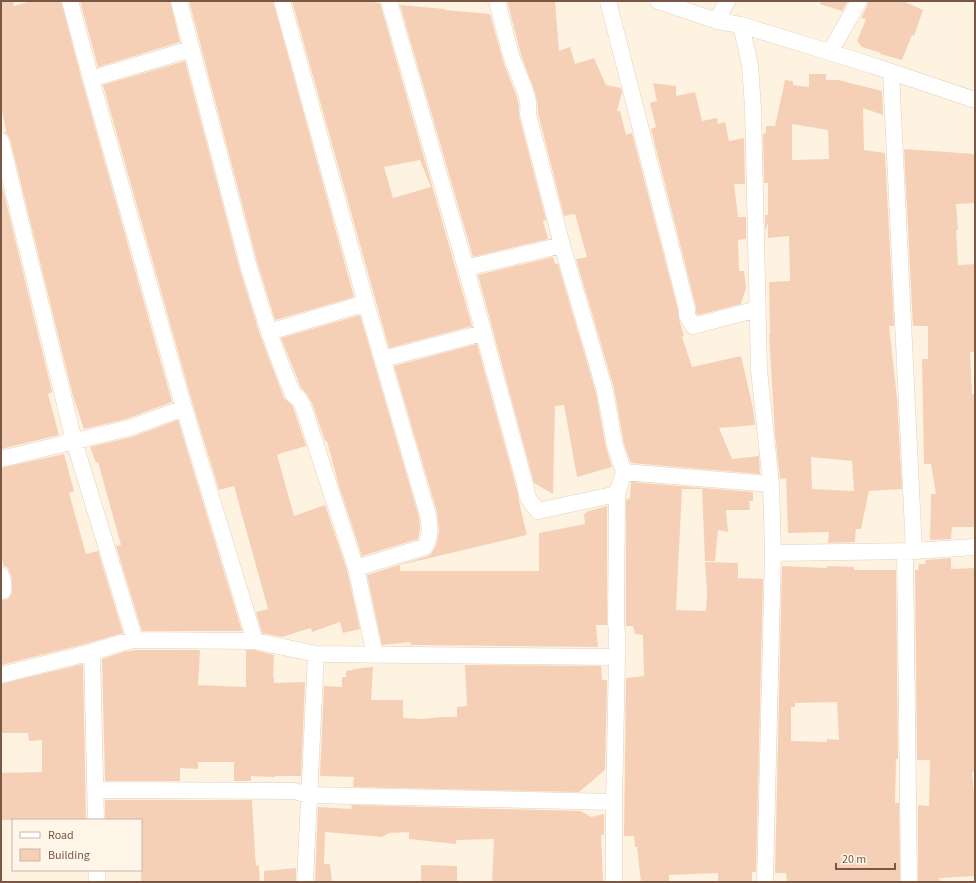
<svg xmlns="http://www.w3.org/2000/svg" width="976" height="883" font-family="'Source Sans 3',sans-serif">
  <rect width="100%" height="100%" fill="#fef3e1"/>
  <path fill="#f6d0b6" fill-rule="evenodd" d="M1 1H13L14 6 31 1H61L82 81 172 402 126 419 84 429 73 396 10 139 8 135 5 133 6 130 1 106Z
    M80 1H170L180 42 98 67Z
    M189 1H273L354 297 275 320 258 265Z
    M292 1H364L380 3 472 326 389 348ZM420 160 431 187 393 198 384 167Z
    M507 1H555L559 51 570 47 575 64 594 58 606 85 621 88 622 92 617 111H620L626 135 632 133 678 310 679 319 684 336 682 337 692 367 741 356 753 408 755 425 719 428 732 459 759 456 760 474 631 463 624 444 614 388 576 259 587 257 575 214 564 216 538 113V107L535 92 522 58Z
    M820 1H848L842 11 820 4Z
    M868 1H903L923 10 914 36 912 35 902 60 880 54 881 53 862 47 857 41 866 19 861 18 867 6Z
    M400 5 445 9V10L490 14 504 64 517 97 519 108V116L546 220 543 221 548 239 473 257Z
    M185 61 240 270 260 335 284 398 292 405 294 410 306 446 282 453 277 455 294 516 325 505 347 570 360 629 343 633 340 622 312 632 311 628 282 637 262 633 256 612 268 609 234 486 219 490 193 405 103 85Z
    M809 74H826V80H838L882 91 883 115 863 108 864 150 885 153 894 326H889L897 398 902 489 869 491 861 529H856V527L855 542 828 543 829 532 788 533 786 478 780 479 775 434 769 334H770L769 282 790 281 789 236 768 238V223L765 231V215H768V183H764L763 134 766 133V126H775L785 80 793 81V85L809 87ZM792 124 828 130 829 159 792 160ZM811 457 852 461 854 491 812 489Z
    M653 83 676 86V96L695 92 702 121 717 118 718 124 725 122 729 141 744 138 745 184H734L738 217H746V239L738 240 739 271H744L746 288 741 304 698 315 696 313V307L651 129 656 127 650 103 657 101Z
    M904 149 975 154V203L956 204 958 230H956L958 265 975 264V352H970L972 394H975V527H952L951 539 930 540 931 494H936L931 464H924L922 359H928V326H913Z
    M1 181 52 392 48 394 59 435 1 449Z
    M553 257 555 264H558L596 393 606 448 612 467 577 477 564 405 555 406 553 494 534 483 478 275Z
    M360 315 419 517 420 528 418 539 362 556 339 486 327 441H325L312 403 307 394 301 388 281 338Z
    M477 344 517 490 520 506 527 535 400 565V571H539V533L585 524 584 514 587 513 586 512 607 506V625H596L598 647 411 645 410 642 382 645 367 575 428 556 431 554 436 546 439 531 437 512 394 366Z
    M178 420 242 631H142L116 546 121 545 98 462 96 463 90 447 132 437Z
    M64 454 74 491 69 493 86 554 98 551 123 633 89 643 1 665V600L8 599 11 595 12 591V578L8 568 4 566 1 556V468Z
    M631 482 753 492V501H749L750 510H726L728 532 718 530 715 561H705L702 489H682L676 610 706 611 707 593 705 562 738 563V578L763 579 756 872H752V882H718V873L669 875V882H641L637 847H635L634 836H624L626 678 644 676 643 635 635 634 633 626H626V500L630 498Z
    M951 558V569L975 568V772H972L974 794 975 876 939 878 940 882H918V805L929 806 930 760H917L915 570H918L919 564H925L926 560Z
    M782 566 827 568V566L854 567V570H896L898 759H896L895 803H899L900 882H787L786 873H775ZM837 702 839 740 827 739V742L791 741V707H795V703Z
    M136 650H200L198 685 246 687V650H254L274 655 273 677H274V683L305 682 301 776H275V777L251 776V781H234V762H198V769L180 768V781H105L102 659 123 652Z
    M83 664 86 820H1V773L42 772V740L29 741 28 733H1V684Z
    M465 665 601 666 602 680H607L605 770 579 792 353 787 354 777 320 776 324 686 342 687V677H346V671L362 668 373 667 371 700H403V718L422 719 443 717H457V707L467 706Z
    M105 800H252L255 854 256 866 259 865 260 882H141V820H105Z
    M352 805 581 811 591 817 604 814V835H601L603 882H492L494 839 456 840V844L409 839V832L389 833 382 837 325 832 324 864H330L332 882H315L318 807 351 809Z
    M421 865 457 866V882H421Z
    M296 868V882H264V871Z"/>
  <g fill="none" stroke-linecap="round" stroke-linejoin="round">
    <defs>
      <path id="minor" d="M70 1 91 79 184 408 255 641
        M179 1 249 268 269 332 283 370 293 394 299 399 303 406 356 568 375 655
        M282 1 366 303 428 515C430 529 431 534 425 547L356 568
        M389 1 466 268 526 488C526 498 532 503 538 511L617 494
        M497 1C502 21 507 41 513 61 519 77 531 97 528 114L562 245 605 391 615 446 624 472 617 494 616 622 617 633V657L614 802V882
        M608 1 687 309V315L693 326 758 309
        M658 1 717 21 741 25 871 65 975 100
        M717 21 727 1
        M741 25 750 65 753 108 759 370 771 484 773 553 765 882
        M830 52 859 1
        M891 72 914 551
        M91 79 191 49
        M1 141 74 441 135 640
        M466 268 562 245
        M269 332 366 303
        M383 359 483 333
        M1 459 129 428 184 408
        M624 472 771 484
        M905 551 909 882
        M773 553 914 551 975 547
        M1 575 3 581V591H1
        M92 652 96 820
        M1 675 92 652 121 643 135 640 255 641 316 654 617 657
        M95 790 294 791 309 795 614 802
        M97 870V882
        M305 882 316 654"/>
    </defs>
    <use href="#minor" stroke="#e3cfbc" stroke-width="17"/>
    <use href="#minor" stroke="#fff" stroke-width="16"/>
  </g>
  <rect width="976" height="883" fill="none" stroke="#785745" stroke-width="4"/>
  <rect x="12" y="819" width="130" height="52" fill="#fff6e9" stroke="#c9b6a7"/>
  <rect x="20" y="832" width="20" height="6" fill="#ffffff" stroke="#c9b6a7"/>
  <text x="48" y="839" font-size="12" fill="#785745">Road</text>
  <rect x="20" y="849" width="20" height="12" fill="#f6d0b6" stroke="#c9b6a7"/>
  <text x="48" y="859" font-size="12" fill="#785745">Building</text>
  <path d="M836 863v6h59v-6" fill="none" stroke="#785745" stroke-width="2"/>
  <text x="842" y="863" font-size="12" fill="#785745" stroke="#fff6e9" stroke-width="3" paint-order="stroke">20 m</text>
</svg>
